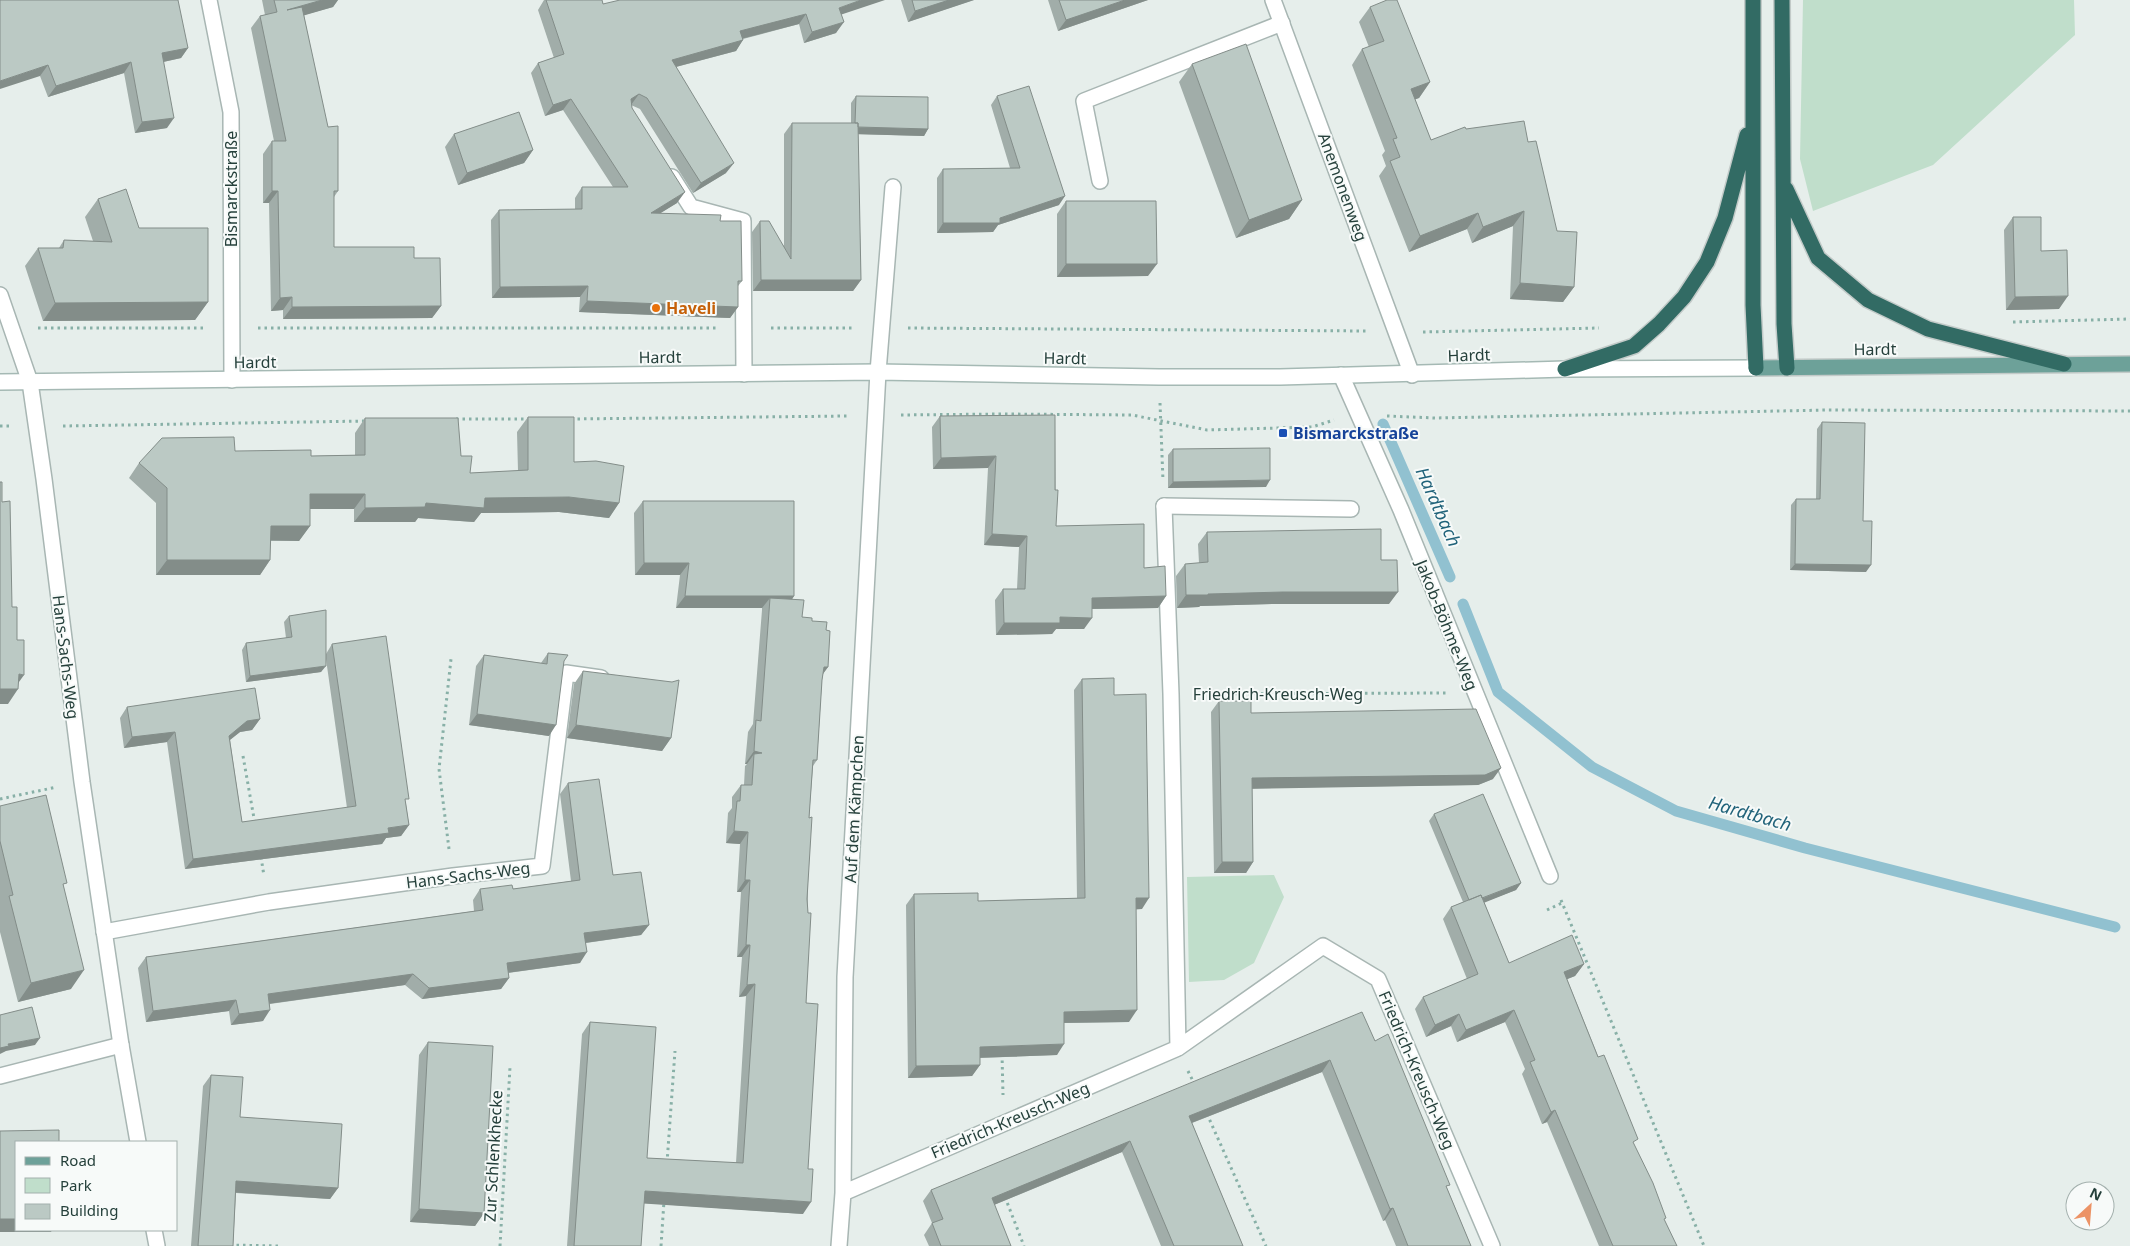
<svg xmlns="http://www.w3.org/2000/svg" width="2130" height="1246" font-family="'Noto Sans',sans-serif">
  <rect width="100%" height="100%" fill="#e6eeeb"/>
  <path fill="#c0decb" d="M1803 0H2074L2075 35 1933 165 1813 211 1800 159Z
    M1274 875 1284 897 1254 963 1224 980 1189 982 1187 877Z"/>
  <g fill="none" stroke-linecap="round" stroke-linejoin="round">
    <path stroke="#91c1d0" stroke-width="11" d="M1383 424 1450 577
      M1463 604 1498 692 1592 767 1676 811 1805 848 2115 927"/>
    <defs>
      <path id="service" d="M672 177 691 207 743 221 744 374
        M1100 181 1084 101 1282 23
        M878 372 893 187
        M1164 506 1351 509
        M104 932 269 902 453 876 542 866 566 673 601 678
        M0 1076 121 1045"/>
      <path id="minor" d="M209 0 231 112 232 380
        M1273 0 1412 375
        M0 295 30 382 44 479 82 782 121 1045 138 1142
        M1341 375 1401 510 1550 876
        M1164 506 1171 694 1178 1048
        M843 1193 1178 1048 1323 946 1378 979 1492 1246
        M154 1230 157 1246
        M839 1246 843 1193 845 977 878 372"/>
      <path id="secondary" d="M0 382 878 372 1159 377H1280L1565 369 1756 368"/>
      <path id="primary" d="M1756 368 2130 364"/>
      <path id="motorway" d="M1753 0V305L1756 368
        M1782 0 1784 324 1787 368
        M1786 189 1818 258 1868 300 1928 329 2064 364
        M1565 369 1634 346 1659 324 1684 297 1707 262 1725 218 1747 135"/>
    </defs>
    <use href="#service" stroke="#a8b6b3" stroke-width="18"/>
    <use href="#minor" stroke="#a8b6b3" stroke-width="18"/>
    <use href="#secondary" stroke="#a5b9b4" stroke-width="18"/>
    <use href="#primary" stroke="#c2cac8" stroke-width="18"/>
    <use href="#motorway" stroke="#c2cac8" stroke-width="18"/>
    <path stroke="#88b0a7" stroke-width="3" stroke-dasharray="2.5 4" stroke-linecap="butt" d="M2013 322 2130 319
      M38 328H207
      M258 328H717
      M771 328H854
      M908 328 1367 331
      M1423 332 1599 328
      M1160 403 1163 481
      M901 415 1002 414 1132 415 1207 430 1312 427 1334 420
      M1387 416 1435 418 1828 410 2130 411
      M456 419H529
      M571 419 849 416
      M0 426H9
      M63 426 367 421
      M1196 694 1447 693
      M243 756 255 824
      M0 799 57 787
      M449 849 439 769 451 659
      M261 857 264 876
      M1561 900 1704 1246
      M1547 910 1562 903
      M1002 1054 1003 1095
      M1188 1071 1194 1083
      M1207 1114 1266 1246
      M667 1163 675 1051
      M1005 1197 1024 1246
      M230 1245 279 1246
      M500 1246 510 1067
      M661 1246 664 1201"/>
    <use href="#service" stroke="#fff" stroke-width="15"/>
    <use href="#minor" stroke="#fff" stroke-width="15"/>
    <use href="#secondary" stroke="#fff" stroke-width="15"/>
    <use href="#primary" stroke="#6da199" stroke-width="15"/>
    <use href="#motorway" stroke="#326b64" stroke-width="15"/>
  </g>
  <path fill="#a1ada9" d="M0 0 188 48 181 58 163 62 167 128 135 133 124 73 48 97 40 76Z
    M262 0H338L333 7 304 15 338 191 334 197V247L414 258 441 306 432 318 283 319V310L271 311 269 203H263V154L272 141H274L251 28 260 16 265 15Z
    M544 0H602L603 4 841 15 836 33 804 43 799 24 743 39 736 51 676 67 726 173 693 193 640 109 631 105 632 108 677 203 660 213 720 221 742 281 738 286V307L730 318 579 312 580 297 492 298 491 220 499 210 575 209V198L582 187H613L563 110 545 116 531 73 538 63 554 58 538 10Z
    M901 0H974L908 22Z
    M1048 0H1148L1058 31Z
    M1370 7 1430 82 1419 98 1415 99 1431 140 1466 129 1528 142 1574 287 1563 302 1510 299 1513 226 1472 243 1467 229 1409 252 1379 176 1386 166 1382 155 1385 151 1352 65 1362 49 1369 47 1359 22Z
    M1192 64 1302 200 1289 219 1236 238 1179 82Z
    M856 96 928 129 924 136 858 134 861 280 853 291H753L752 232 760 221 784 246V134L792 123H851V103Z
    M997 96 1059 205 998 225 993 232 937 233V178L943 169 1010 168 991 105Z
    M454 134 533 150 524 163 458 185 445 147Z
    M98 199 139 228 208 302 195 320 43 321 25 266 38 248H59L64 240 93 241 85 217Z
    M1066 201 1148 276 1057 277V214Z
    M2013 217 2041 251 2059 309 2006 310 2004 230Z
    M1055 415 1056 526 1144 568 1166 596 1158 608 1092 609 1084 629H1056L1052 634 996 635 995 600 1003 589H1017L1019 547 984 545 988 468 933 469 932 427 940 416Z
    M528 417 574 462 619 503 609 518 559 512 481 513 474 522 418 518 415 522H354V509H310V526L299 541H270V560L260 575H156V503L129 478 139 463 235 451 311 456 355 455V433L365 418 461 456 470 473 518 471 517 432Z
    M1822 422 1863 521 1866 572 1790 570 1791 505 1796 499H1816L1817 429Z
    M1173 449 1266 487 1168 488V455Z
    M643 501 794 596 792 599 802 617 812 621 826 630 828 667 823 674 822 680 817 760 813 766 809 818 803 1214 644 1203 641 1246H567L582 1034 590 1022 647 1158 736 1163 746 996 739 997 742 957H737L741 892H737L740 844 726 843 728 813 732 808V797L741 785H744L745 766 747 764H745L748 732 753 724 762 610V608H676L680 575H635L634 513Z
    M1207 532 1381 560 1389 604H1274L1200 606 1199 607 1177 608 1176 576 1185 564 1199 563 1198 544Z
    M289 616 326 654 332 644 406 804 409 825 401 836 386 838 382 844 185 869 167 742 124 748 120 718 127 707 260 719 252 730 240 732 230 740 242 822 347 808 326 659 321 672 246 682 242 650 246 643 286 638 284 622Z
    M548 653 564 661 549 736 469 725 476 666 484 655 541 663Z
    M583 671 671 738 662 751 567 738 574 684Z
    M1082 679 1114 695 1142 909H1136L1129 1022 1064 1023 1057 1055 980 1058V1065L972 1076 908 1078 906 905 914 894 978 901 1077 898 1074 690Z
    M1219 701 1251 713 1493 779 1478 785 1252 788 1253 862 1246 873H1214L1211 712Z
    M568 783 613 875 649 925 641 935 586 943 580 963 508 973 509 978 501 989 422 999 405 985 270 1004 263 1021 231 1025 229 1011 146 1022 138 968 146 957 474 911 473 900 480 889H513L571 881 560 794Z
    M0 806 64 888 71 989 18 1002 0 932Z
    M1434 814 1521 883 1516 890 1484 902 1509 963 1584 964 1575 976 1567 979 1664 1220 1677 1246H1599L1547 1122 1542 1124 1522 1074 1525 1069 1505 1022 1457 1042 1451 1026 1426 1037 1415 1009 1423 997 1467 979 1443 919 1451 907 1463 902 1429 821Z
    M1375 1041 1447 1188 1471 1246H1396L1385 1220 1383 1221 1322 1072 1192 1123 1243 1246H1161L1122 1152 994 1205 1011 1246H929L924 1235 932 1223 923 1201 931 1190Z
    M428 1042 484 1213 475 1226 410 1222 419 1055Z
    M211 1075 240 1117 338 1188 330 1199 236 1193 233 1246H191L203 1086Z"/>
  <path fill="#838d89" d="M322 0H338L333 7 278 23 287 10Z
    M861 0H885L831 18 839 8Z
    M949 0H974L908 22 915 11Z
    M1125 0H1148L1058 31 1066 20Z
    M806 14 799 24 733 41 740 31Z
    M844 22 836 33 804 43 812 32Z
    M743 40 736 51 664 70 672 60Z
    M188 48 181 58 154 64 162 53Z
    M131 62 124 73 48 97 56 86Z
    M48 65 40 76 0 89V81Z
    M1430 82 1419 98 1400 105 1411 89Z
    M639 94 631 105V99Z
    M571 99 563 110 545 116 553 105Z
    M174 118 167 128 135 133 142 122Z
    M855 127 928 129 924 136 851 134Z
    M533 150 524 163 458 185 467 173Z
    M734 163 726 173 693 193 701 183Z
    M272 191H278L269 203H263Z
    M685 192 677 203 643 224 651 213Z
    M1065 196 1059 205 998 225 993 232 937 233 943 223 1000 218Z
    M1302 200 1289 219 1236 238 1249 220Z
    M1524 211 1513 226 1472 243 1483 227Z
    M1478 213 1467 229 1409 252 1420 236Z
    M1066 264H1157L1148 276 1057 277Z
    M761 280H861L853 291H753Z
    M1520 283 1574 287 1563 302 1510 299Z
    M588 286 580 297 492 298 500 287Z
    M2068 296 2059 309 2006 310 2015 297Z
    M292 297 283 310 271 311 280 298Z
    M587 301 738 307 730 318 579 312Z
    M208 302 195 320 43 321 55 303Z
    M441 306 432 318 283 319 292 307Z
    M996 456 988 468 933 469 941 458Z
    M1270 480 1266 487 1168 488 1173 482Z
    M310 494H365L354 509H300Z
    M569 497 619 503 609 518 559 512 481 513 474 522 418 518 415 522H354L365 508 485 498Z
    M271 526H310L299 541 260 540Z
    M992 534 1027 536 1019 547 984 545Z
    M167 560H270L260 575H156Z
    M644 563H689L680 575H635Z
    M1795 564 1871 565 1866 572 1790 570Z
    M1283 592H1398L1389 604H1274L1200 606 1199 607 1177 608 1186 595 1208 594Z
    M685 596H794L786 609 770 598 762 608H676Z
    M1166 596 1158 608 1084 609 1092 598Z
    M1060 617 1092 618 1084 629H1056L1052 634 996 635 1004 623Z
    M326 666 321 672 246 682 250 676Z
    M824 667H828L819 679Z
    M19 674 24 675 14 689H18L8 704H0V689Z
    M477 714 556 725 549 736 469 725Z
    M260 719 252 730 240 732 222 746 229 736 247 721Z
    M576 725 671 738 662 751 567 738Z
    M175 732 167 742 124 748 132 737Z
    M754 751 762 753 754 754 747 764H745Z
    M1501 768 1493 779 1478 785 1245 789 1252 778Z
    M409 825 401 836 386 838 382 844 185 869 193 859Z
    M734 831 748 832 740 844 726 843Z
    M1222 862H1253L1246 873H1214Z
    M745 880H750L741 892H737Z
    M1521 883 1516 890 1466 910 1471 903Z
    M1136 898H1149L1142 909 1128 910Z
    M649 925 641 935 577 944 584 933Z
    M746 945H750L742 957H737Z
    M587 952 580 963 499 974 507 963Z
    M1584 964 1575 976 1555 984 1564 972Z
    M84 970 71 989 18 1002 31 983Z
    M413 974 405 985 260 1005 268 994Z
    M509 978 501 989 422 999 429 988Z
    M755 984 746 996 739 997 747 985Z
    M236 1000 229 1011 146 1022 153 1011Z
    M270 1010 263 1021 231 1025 239 1014Z
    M1137 1010 1129 1022 1056 1023 1064 1012Z
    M1514 1010 1505 1022 1457 1042 1466 1030Z
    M1459 1014 1451 1026 1426 1037 1435 1025Z
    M40 1038 35 1045 6 1051 0 1054V1048L8 1044Z
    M1064 1044 1057 1055 972 1058 980 1047Z
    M1330 1060 1322 1072 1181 1127 1189 1116Z
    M980 1065 972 1076 908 1078 916 1066Z
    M1555 1110 1547 1122 1542 1124 1551 1112Z
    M1130 1141 1122 1152 984 1209 992 1198Z
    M236 1181 338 1188 330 1199 228 1192Z
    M645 1191 811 1202 803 1214 636 1203Z
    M1393 1208 1385 1220 1383 1221 1390 1209Z
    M419 1209 484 1213 475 1226 410 1222Z
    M0 1219H16V1230H52L51 1232H0Z"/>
  <path fill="#bbc9c4" stroke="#838d89" d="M0 0H178L188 48 162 53 174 118 142 122 131 62 56 86 48 65 0 81Z
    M274 0H322L287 10 302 7 328 127 338 126V191H334V247H414V258H440L441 306 292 307V297L280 298 278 191H272V141H286L260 16 277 12Z
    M546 0H602L603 4 620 0H861L839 8 844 22 812 32 806 14 740 31 743 40 672 60 734 163 701 183 647 98 639 94 631 99 632 108 685 192 651 213 721 215 720 221H741L742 281H738V307L587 301 588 286 500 287 499 210 582 209V187H628L571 99 553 105 538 63 564 54Z
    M912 0H949L915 11Z
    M1059 0H1125L1066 20Z
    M1387 0H1397L1430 82 1411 89 1431 140 1465 127 1466 129 1524 121 1528 142 1536 141 1557 231 1577 232 1574 287 1520 283 1524 211 1483 227 1478 213 1420 236 1390 161 1400 157 1393 139 1397 138 1362 49 1384 41 1370 7Z
    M1246 44 1302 200 1249 220 1192 64Z
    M1029 86 1065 196 1000 218V223H943V169L1020 168 997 96Z
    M856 96 928 97V129L858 127V123H855Z
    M519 112 533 150 467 173 454 134Z
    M792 123H858L861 280H761L760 221H769L791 259Z
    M126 189 139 228H208V302L55 303 38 248H63L64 240 112 242 98 199Z
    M1066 201H1156L1157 264H1066Z
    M2013 217H2041V251L2067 250 2068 296 2015 297Z
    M1055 415V490H1058L1056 526 1144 524V568L1165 566 1166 596 1092 598V618L1060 617V623H1004L1003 589H1025L1027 536 992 534 996 456 941 458 940 416Z
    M528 417H574V462L596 461 624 466 619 503 569 497 485 498 484 508 426 503 425 507 365 508V494H310V526H271L270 560H167V488L139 463 162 438 234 437 235 451 311 450V456L365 455V418H458L461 456H472L470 473 528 470Z
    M1822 422 1865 423 1863 521H1872L1871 565 1795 564 1796 499H1820Z
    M1270 448V480L1173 482V449Z
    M0 482H2V502L10 501 12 607H17V640H24V675L19 674 18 689H0Z
    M643 501H794V596H685L689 563H644Z
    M1381 529V560H1397L1398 592H1283L1208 594V595H1186L1185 564 1208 562 1207 532Z
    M770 598 804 600 802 617 812 618V621L827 622 826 630 830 631 828 667H824L822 680 817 760H813L809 818 812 817 807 899 808 913H811L806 1003 818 1004 808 1169H813L811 1202 645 1191 641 1246H574L590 1022 656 1027 647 1158 743 1163 755 984 747 985 750 945H746L750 880H745L748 832 734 831 737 801H740L741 785H752L754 754 762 753 754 751 756 720 761 721Z
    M326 610V666L250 676 246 643 292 637 289 616Z
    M386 636 409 799H405L409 825 388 828 389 833 193 859 175 732 132 737 127 707 255 688 260 719 247 721 229 736 242 822 356 806 332 644Z
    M548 653 568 655 564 661 556 725 477 714 484 655 547 664Z
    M583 671 672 682 679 680 671 738 576 725Z
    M1114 678V695L1146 694 1149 898H1136L1137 1010 1064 1012V1044L980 1047V1065L916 1066 914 894 978 893V901L1085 898 1082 679Z
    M1219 701H1251V713L1476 709 1501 768 1485 775 1252 778 1253 862H1222Z
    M599 779 613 875 641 872 649 925 584 933 587 952 507 963 509 978 429 988 413 974 268 994 270 1010 239 1014 236 1000 153 1011 146 957 483 910 480 889 512 885 513 889 580 880 568 783Z
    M1483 794 1521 883 1482 898 1481 895 1469 900 1434 814Z
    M46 795 67 883 63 884 84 970 31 983 9 896 13 895 0 841V806Z
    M1481 895 1509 963 1572 935 1584 964 1564 972 1598 1057 1604 1055 1638 1139 1633 1142 1653 1183 1666 1218 1664 1219 1677 1246H1613L1555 1110 1551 1112 1530 1062 1535 1060 1514 1010 1466 1030 1459 1014 1435 1025 1423 997 1478 974 1451 907Z
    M32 1007 40 1038 8 1044 9 1046 0 1048V1015Z
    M1362 1012 1375 1041 1388 1034 1450 1185 1446 1186 1471 1246H1408L1393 1208 1390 1209 1330 1060 1189 1116 1243 1246H1174L1130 1141 992 1198 1011 1246H941L932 1223 943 1219 931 1190Z
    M428 1042 493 1046 484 1213 419 1209Z
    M211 1075 243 1077 240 1117 342 1124 338 1188 236 1181 233 1246H198Z
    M59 1130V1142H16V1219H0V1131Z"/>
  <circle fill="#e8710a" stroke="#f7faf9" stroke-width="2" cx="656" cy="308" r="5"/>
  <rect fill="#1a4fb4" stroke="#f7faf9" stroke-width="2" x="1278" y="428" width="10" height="10" rx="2.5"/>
  <g text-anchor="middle" stroke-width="4" stroke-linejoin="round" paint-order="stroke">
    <g font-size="16" fill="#25403b" stroke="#f7faf9">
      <text transform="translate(1343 187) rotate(70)" y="6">Anemonenweg</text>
      <text transform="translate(231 189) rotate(-90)" y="6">Bismarckstraße</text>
      <text transform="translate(1875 349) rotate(-1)" y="6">Hardt</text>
      <text transform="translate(1469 355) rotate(-2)" y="6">Hardt</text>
      <text transform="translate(660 357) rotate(-1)" y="6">Hardt</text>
      <text transform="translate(1065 358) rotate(1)" y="6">Hardt</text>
      <text transform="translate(255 362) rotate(-1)" y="6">Hardt</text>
      <text transform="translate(1447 625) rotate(68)" y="6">Jakob-Böhme-Weg</text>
      <text transform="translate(66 657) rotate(83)" y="6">Hans-Sachs-Weg</text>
      <text x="1278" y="700">Friedrich-Kreusch-Weg</text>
      <text transform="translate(854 809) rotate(-87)" y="6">Auf dem Kämpchen</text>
      <text transform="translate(468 875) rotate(-7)" y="6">Hans-Sachs-Weg</text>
      <text transform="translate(1417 1070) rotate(67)" y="6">Friedrich-Kreusch-Weg</text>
      <text transform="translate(1010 1120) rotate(-23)" y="6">Friedrich-Kreusch-Weg</text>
      <text transform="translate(493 1156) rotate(-87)" y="6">Zur Schlenkhecke</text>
    </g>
    <g font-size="16" font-weight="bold" fill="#c56008" stroke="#f7faf9" text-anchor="start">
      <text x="666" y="314">Haveli</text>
    </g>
    <g font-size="16" font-weight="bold" fill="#164399" stroke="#f7faf9" text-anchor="start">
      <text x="1293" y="439">Bismarckstraße</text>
    </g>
    <g font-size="18" font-style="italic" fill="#21637a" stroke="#f7faf9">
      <text transform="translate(1438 507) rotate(66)" y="6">Hardtbach</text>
      <text transform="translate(1750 814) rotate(16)" y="6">Hardtbach</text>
    </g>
  </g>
  <rect x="15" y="1141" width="162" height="90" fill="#f7faf9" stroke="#a3b0ad"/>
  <rect x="25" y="1157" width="25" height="8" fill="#6da199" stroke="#a3b0ad"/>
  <text x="60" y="1166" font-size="15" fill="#25403b">Road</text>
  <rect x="25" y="1178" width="25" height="15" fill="#c0decb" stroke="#a3b0ad"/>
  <text x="60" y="1191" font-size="15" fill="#25403b">Park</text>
  <rect x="25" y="1204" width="25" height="15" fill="#bbc9c4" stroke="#a3b0ad"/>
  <text x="60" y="1216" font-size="15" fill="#25403b">Building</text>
  <g transform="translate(2090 1206) rotate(26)"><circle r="24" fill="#f7faf9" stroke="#a3b0ad"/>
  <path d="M0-4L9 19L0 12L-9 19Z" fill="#ec9366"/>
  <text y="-8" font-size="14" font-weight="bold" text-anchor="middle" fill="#25403b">N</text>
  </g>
</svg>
